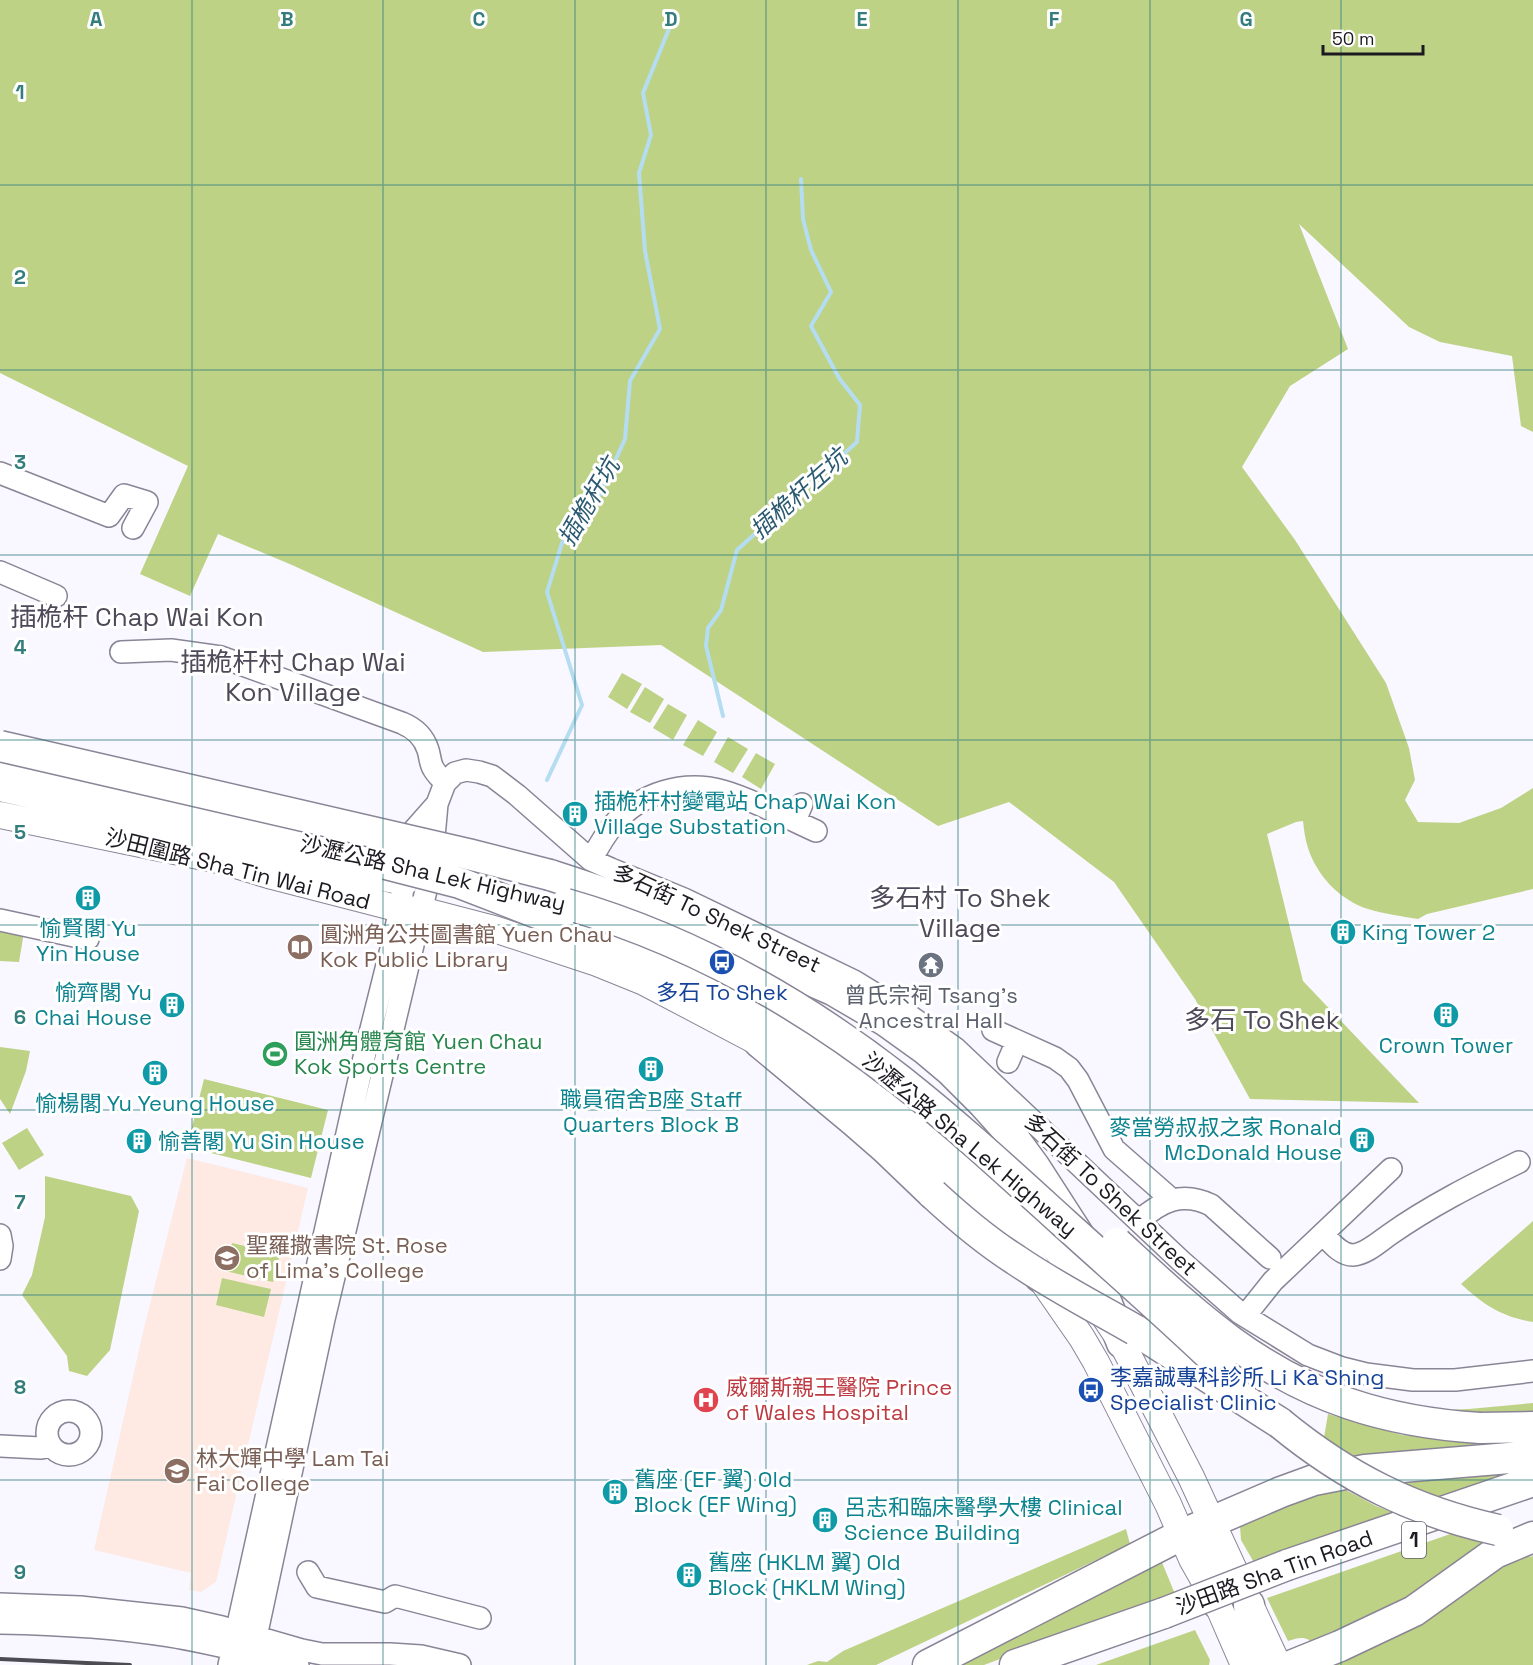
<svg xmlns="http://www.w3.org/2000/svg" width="1533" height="1665" font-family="'Space Grotesk','Noto Sans TC',sans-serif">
  <rect width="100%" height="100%" fill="#f9f7ff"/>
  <path fill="#feeae2" d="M187 1158 308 1188 216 1582 201 1592 189 1590 191 1573 94 1550 144 1328Z"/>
  <path fill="#bdd285" d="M0 0H1533V432L1521 426 1512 356 1440 342 1409 327 1299 224 1348 349 1290 386 1242 467 1295 540 1386 683 1409 748 1415 780 1405 800 1418 822 1459 823 1501 808 1533 788V889L1427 914 1418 919C1401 916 1384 914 1368 909 1340 900 1317 876 1308 848 1305 839 1304 830 1303 821L1296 822 1267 834 1303 981 1419 1103 1250 1099 1195 999 1114 882 1009 802 938 826 661 645 483 652 292 565 218 534 190 596 140 574 188 466 0 373Z
    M622 673 642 684 627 709 608 697Z
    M645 687 664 699 650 723 630 712Z
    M668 704 687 715 673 740 653 728Z
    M698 720 717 732 703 756 683 745Z
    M728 737 748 749 733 773 714 762Z
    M756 753 775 764 761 789 742 777Z
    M0 927 24 932 19 962 0 961Z
    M0 1047 30 1051 26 1071 10 1114 0 1099Z
    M204 1079 328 1110 311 1178 187 1147Z
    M27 1128 44 1155 19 1170 2 1143Z
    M45 1176 131 1196 139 1211 110 1350 87 1376 69 1371 67 1356 22 1295 32 1275 45 1217Z
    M1533 1221V1322C1502 1317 1484 1305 1461 1284Z
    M232 1243 280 1254 273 1282 225 1271Z
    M222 1278 271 1289 264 1317 216 1305Z
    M1533 1403V1416L1423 1411 1469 1409Z
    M1328 1414 1402 1435 1478 1440H1533V1449L1354 1464 1323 1443Z
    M1533 1462V1475L1443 1505 1383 1481Z
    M1331 1482 1376 1506 1400 1515 1256 1566 1241 1540 1240 1526 1245 1519Z
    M1126 1529 1130 1544 876 1665H807L818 1661 827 1662 843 1651Z
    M1456 1532 1490 1540 1449 1577 1312 1652 1309 1640C1302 1636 1295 1639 1288 1641L1267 1598Z
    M1533 1556V1665H1330L1499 1563Z
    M1161 1560 1175 1594 984 1665H951Z
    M1195 1630 1210 1660 1209 1665H1096Z"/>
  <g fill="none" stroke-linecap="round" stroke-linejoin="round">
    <path stroke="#b5ddf2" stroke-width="4" d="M723 716 706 646 708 628 721 610 737 550 857 442 860 405 839 378 811 326 831 292 811 250 803 219 801 179
      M547 780 582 705 547 592 562 543 600 494 625 439 630 381 660 329 645 251 639 173 651 135 643 93 675 14"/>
    <defs>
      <path id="minor" d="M0 473 109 516 124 495 147 502 133 528
        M0 572 56 596
        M121 652 171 650 221 657 402 723C414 728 424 737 428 750 430 756 430 763 433 768 436 774 441 778 445 783
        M795 821 802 804
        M591 860C598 847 605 835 614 824 640 793 683 780 723 791 752 799 787 818 816 831
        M0 920 88 939
        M993 1030 1055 1058 1069 1068 1078 1080 1114 1149 1171 1199
        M1008 1062 1017 1041
        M1139 1221C1161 1201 1182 1191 1211 1205L1270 1258
        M1323 1234C1331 1242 1340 1255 1353 1255 1366 1254 1379 1242 1389 1235 1430 1206 1474 1184 1519 1162
        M0 1235 2 1246 0 1259
        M1245 1316 1273 1281 1391 1169
        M47 1433a22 22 0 1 1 44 0a22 22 0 1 1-44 0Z
        M0 1446 41 1448 51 1446
        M308 1572 317 1587 385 1602 395 1596 480 1618
        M0 1604 80 1607 182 1618 222 1627 302 1650 322 1654H390L421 1656 460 1665
        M0 1623C56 1624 113 1627 169 1636 212 1643 255 1654 298 1665
        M229 1665 312 1290 365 1053 392 945 400 909 407 857 414 830 437 804
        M250 1665 324 1319 428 882 429 862 434 837 437 804 445 783 455 773 466 770 479 772 492 776 517 795 591 860 611 869 684 899 854 981 903 1011 955 1048 1181 1261 1240 1313 1308 1355 1342 1368 1366 1374 1413 1380H1455L1533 1371"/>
      <path id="major" d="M0 788 230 839 368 875 405 882
        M0 815 223 861 272 876 400 909 421 910 494 929 597 963 644 982 775 1051
        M830 1084 898 1136 928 1162 1007 1243
        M991 1173 1047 1237 1096 1304 1122 1343 1191 1477 1278 1665
        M1039 1276 1082 1338 1096 1362 1168 1504 1192 1559 1217 1603 1244 1665"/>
      <path id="highway" d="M0 768 180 810 386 864
        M550 875C600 891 649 908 697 929 725 941 754 953 778 972
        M558 921C699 981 846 1054 956 1165 967 1176 980 1188 990 1201 1010 1224 1025 1252 1040 1277
        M764 960 833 990 886 1021 925 1049 950 1070 983 1103 1009 1132 1034 1166 1092 1256 1104 1296 1122 1343
        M759 1042 854 1121 885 1148 933 1194
        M1135 1330 1280 1423
        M1480 1428 1533 1427
        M1212 1522 1207 1531 1206 1539 1210 1556 1221 1579 1217 1603
        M1287 1565 1533 1481
        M1249 1605 1251 1628 1260 1655V1665
        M928 1665 1181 1535 1281 1492 1314 1480 1365 1470 1533 1456
        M1015 1665 1164 1613
        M1293 1665 1340 1646 1414 1611 1495 1553 1533 1537"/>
    </defs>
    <use href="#minor" stroke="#8a8596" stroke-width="24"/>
    <use href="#major" stroke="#8a8596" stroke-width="28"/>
    <use href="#highway" stroke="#8a8596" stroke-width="33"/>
    <use href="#minor" stroke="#fff" stroke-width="21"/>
    <use href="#major" stroke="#fff" stroke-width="26"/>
    <use href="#highway" stroke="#fff" stroke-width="30"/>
    <path stroke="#4e4c53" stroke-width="4" d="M0 1659 130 1665"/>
    <defs>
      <path id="highway-bridge" d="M0 746 468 854 550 875
        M386 864 460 883 558 921
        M566 904C688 939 800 1002 900 1080 957 1125 1010 1174 1064 1223 1116 1270 1170 1317 1221 1366
        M933 1194C959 1218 986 1241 1016 1260 1054 1286 1095 1307 1135 1330
        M1117 1243C1154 1277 1191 1312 1232 1342 1309 1398 1385 1422 1480 1428
        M1280 1423C1347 1478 1413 1511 1498 1530
        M1164 1613 1287 1565"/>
    </defs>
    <use href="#highway-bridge" stroke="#8a8596" stroke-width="33" stroke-linecap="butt"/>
    <use href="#highway-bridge" stroke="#fff" stroke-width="30"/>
  </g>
  <path fill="none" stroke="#347d7d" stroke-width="1.5" stroke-opacity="0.55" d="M192 0V1665M383 0V1665M575 0V1665M766 0V1665M958 0V1665M1150 0V1665M1341 0V1665M0 185H1533M0 370H1533M0 555H1533M0 740H1533M0 925H1533M0 1110H1533M0 1295H1533M0 1480H1533"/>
  <defs>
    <symbol id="building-disc" viewBox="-11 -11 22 22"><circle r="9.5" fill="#0f9aa8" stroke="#fff"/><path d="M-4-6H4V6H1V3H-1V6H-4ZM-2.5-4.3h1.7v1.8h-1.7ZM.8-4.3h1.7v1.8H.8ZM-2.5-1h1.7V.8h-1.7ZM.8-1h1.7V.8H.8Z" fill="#fff"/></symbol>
    <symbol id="library-disc" viewBox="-11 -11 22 22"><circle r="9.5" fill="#8d6e63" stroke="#fff"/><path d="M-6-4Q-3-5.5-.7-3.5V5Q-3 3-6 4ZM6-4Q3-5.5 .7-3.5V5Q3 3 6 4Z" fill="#fff"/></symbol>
    <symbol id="bus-disc" viewBox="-11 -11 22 22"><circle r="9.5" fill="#1a4fb4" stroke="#fff"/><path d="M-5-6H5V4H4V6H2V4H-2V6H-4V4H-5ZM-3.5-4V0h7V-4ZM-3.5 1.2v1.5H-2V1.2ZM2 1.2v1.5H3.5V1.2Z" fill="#fff"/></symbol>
    <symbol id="temple-disc" viewBox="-11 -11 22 22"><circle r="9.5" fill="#6b7280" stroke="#fff"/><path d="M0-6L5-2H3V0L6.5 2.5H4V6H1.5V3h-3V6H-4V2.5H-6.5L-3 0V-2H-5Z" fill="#fff"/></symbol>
    <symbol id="stadium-disc" viewBox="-11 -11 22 22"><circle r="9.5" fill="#2e9e5b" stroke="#fff"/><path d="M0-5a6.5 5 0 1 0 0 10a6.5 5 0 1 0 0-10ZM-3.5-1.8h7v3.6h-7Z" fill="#fff"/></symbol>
    <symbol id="school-disc" viewBox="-11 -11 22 22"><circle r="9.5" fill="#8d6e63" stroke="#fff"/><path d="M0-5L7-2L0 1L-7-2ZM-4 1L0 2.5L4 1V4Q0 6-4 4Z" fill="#fff"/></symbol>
    <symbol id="hospital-disc" viewBox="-11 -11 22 22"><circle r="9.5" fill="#e0444e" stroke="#fff"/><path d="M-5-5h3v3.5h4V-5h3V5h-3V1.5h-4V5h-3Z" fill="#fff"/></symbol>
  </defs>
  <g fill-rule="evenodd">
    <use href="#building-disc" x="560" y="799" width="30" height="30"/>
    <use href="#building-disc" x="73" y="883" width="30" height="30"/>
    <use href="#building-disc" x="1328" y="917" width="30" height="30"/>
    <use href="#library-disc" x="285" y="932" width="30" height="30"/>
    <use href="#bus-disc" x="707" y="947" width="30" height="30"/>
    <use href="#temple-disc" x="916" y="950" width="30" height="30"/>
    <use href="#building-disc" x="157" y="990" width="30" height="30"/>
    <use href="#building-disc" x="1431" y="1000" width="30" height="30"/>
    <use href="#stadium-disc" x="260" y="1039" width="30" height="30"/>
    <use href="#building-disc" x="636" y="1054" width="30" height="30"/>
    <use href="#building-disc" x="140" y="1058" width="30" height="30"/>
    <use href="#building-disc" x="1347" y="1125" width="30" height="30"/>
    <use href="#building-disc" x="124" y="1126" width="30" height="30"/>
    <use href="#school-disc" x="212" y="1243" width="30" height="30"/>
    <use href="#bus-disc" x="1076" y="1375" width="30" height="30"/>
    <use href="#hospital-disc" x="691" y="1385" width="30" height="30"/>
    <use href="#school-disc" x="162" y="1456" width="30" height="30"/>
    <use href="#building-disc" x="600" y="1477" width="30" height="30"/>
    <use href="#building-disc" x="810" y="1505" width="30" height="30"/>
    <use href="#building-disc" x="674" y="1560" width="30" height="30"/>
  </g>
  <g text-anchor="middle" stroke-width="6" stroke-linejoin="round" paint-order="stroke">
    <rect fill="#fff" stroke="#605e63" stroke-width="1.5" x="1402" y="1522" width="24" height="36" rx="4.5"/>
    <g font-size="21" font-weight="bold" fill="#1c1920">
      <text x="1414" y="1547">1</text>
    </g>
    <g font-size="22" fill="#0d838f" stroke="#fff" text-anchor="start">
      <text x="594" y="809">插桅杆村變電站 Chap Wai Kon<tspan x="594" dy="25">Village Substation</tspan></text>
      <text x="88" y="936" text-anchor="middle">愉賢閣 Yu<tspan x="88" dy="25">Yin House</tspan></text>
      <text x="1362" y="940">King Tower 2</text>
      <text x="152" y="1000" text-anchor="end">愉齊閣 Yu<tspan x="152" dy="25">Chai House</tspan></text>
      <text x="1446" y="1053" text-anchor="middle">Crown Tower</text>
      <text x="651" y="1107" text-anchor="middle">職員宿舍B座 Staff<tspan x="651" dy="25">Quarters Block B</tspan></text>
      <text x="155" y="1111" text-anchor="middle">愉楊閣 Yu Yeung House</text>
      <text x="1342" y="1135" text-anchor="end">麥當勞叔叔之家 Ronald<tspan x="1342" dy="25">McDonald House</tspan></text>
      <text x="158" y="1149">愉善閣 Yu Sin House</text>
      <text x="634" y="1487">舊座 (EF 翼) Old<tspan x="634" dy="25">Block (EF Wing)</tspan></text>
      <text x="844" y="1515">呂志和臨床醫學大樓 Clinical<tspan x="844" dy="25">Science Building</tspan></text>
      <text x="708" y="1570">舊座 (HKLM 翼) Old<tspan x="708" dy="25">Block (HKLM Wing)</tspan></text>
    </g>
    <g font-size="22" fill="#1c1920" stroke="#fff">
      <text transform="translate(238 869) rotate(14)" y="8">沙田圍路 Sha Tin Wai Road</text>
      <text transform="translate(433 873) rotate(13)" y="8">沙瀝公路 Sha Lek Highway</text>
      <text transform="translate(717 918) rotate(25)" y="8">多石街 To Shek Street</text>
      <text transform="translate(970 1144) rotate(40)" y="8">沙瀝公路 Sha Lek Highway</text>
      <text transform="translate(1111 1194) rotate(43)" y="8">多石街 To Shek Street</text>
      <text transform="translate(1274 1572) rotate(-20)" y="8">沙田路 Sha Tin Road</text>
    </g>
    <g font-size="22" fill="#785e54" stroke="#fff" text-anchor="start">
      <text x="320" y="942">圓洲角公共圖書館 Yuen Chau<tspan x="320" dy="25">Kok Public Library</tspan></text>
      <text x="246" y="1253">聖羅撒書院 St. Rose<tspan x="246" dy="25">of Lima's College</tspan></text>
      <text x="196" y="1466">林大輝中學 Lam Tai<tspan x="196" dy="25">Fai College</tspan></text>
    </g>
    <g font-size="22" fill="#164399" stroke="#fff">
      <text x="722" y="1000">多石 To Shek</text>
      <text x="1110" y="1385" text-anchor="start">李嘉誠專科診所 Li Ka Shing<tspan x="1110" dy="25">Specialist Clinic</tspan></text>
    </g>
    <g font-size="22" fill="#5b616d" stroke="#fff">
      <text x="931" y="1003">曾氏宗祠 Tsang's<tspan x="931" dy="25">Ancestral Hall</tspan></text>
    </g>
    <g font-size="22" fill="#27864d" stroke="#fff" text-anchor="start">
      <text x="294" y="1049">圓洲角體育館 Yuen Chau<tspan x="294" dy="25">Kok Sports Centre</tspan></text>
    </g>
    <g font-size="22" fill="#be3a42" stroke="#fff" text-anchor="start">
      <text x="726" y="1395">威爾斯親王醫院 Prince<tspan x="726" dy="25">of Wales Hospital</tspan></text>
    </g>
    <g font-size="24" font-style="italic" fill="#2b5a71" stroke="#fff">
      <text transform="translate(799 494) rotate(-42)" y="8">插桅杆左坑</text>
      <text transform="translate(589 502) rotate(-60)" y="8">插桅杆坑</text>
    </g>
    <g font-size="26" fill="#4e4958" stroke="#fff">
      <text x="137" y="626">插桅杆 Chap Wai Kon</text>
      <text x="293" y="671">插桅杆村 Chap Wai<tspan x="293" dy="30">Kon Village</tspan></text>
      <text x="960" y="907">多石村 To Shek<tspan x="960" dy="30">Village</tspan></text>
      <text x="1262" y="1029">多石 To Shek</text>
    </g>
  </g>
  <g font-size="20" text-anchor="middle" font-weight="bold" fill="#347d7d" stroke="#fff" stroke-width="6" stroke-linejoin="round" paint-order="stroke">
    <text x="96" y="26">A</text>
    <text x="287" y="26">B</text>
    <text x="479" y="26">C</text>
    <text x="671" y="26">D</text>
    <text x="862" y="26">E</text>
    <text x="1054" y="26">F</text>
    <text x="1246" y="26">G</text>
    <text x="20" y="99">1</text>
    <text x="20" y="284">2</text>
    <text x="20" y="469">3</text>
    <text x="20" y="654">4</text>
    <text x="20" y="839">5</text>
    <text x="20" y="1024">6</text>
    <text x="20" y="1209">7</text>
    <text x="20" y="1394">8</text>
    <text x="20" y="1579">9</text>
  </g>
  <path d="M1323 45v9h100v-9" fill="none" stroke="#1c1920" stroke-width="3"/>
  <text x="1332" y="45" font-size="18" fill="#1c1920" stroke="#ffffff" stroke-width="4.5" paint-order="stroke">50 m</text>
</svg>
